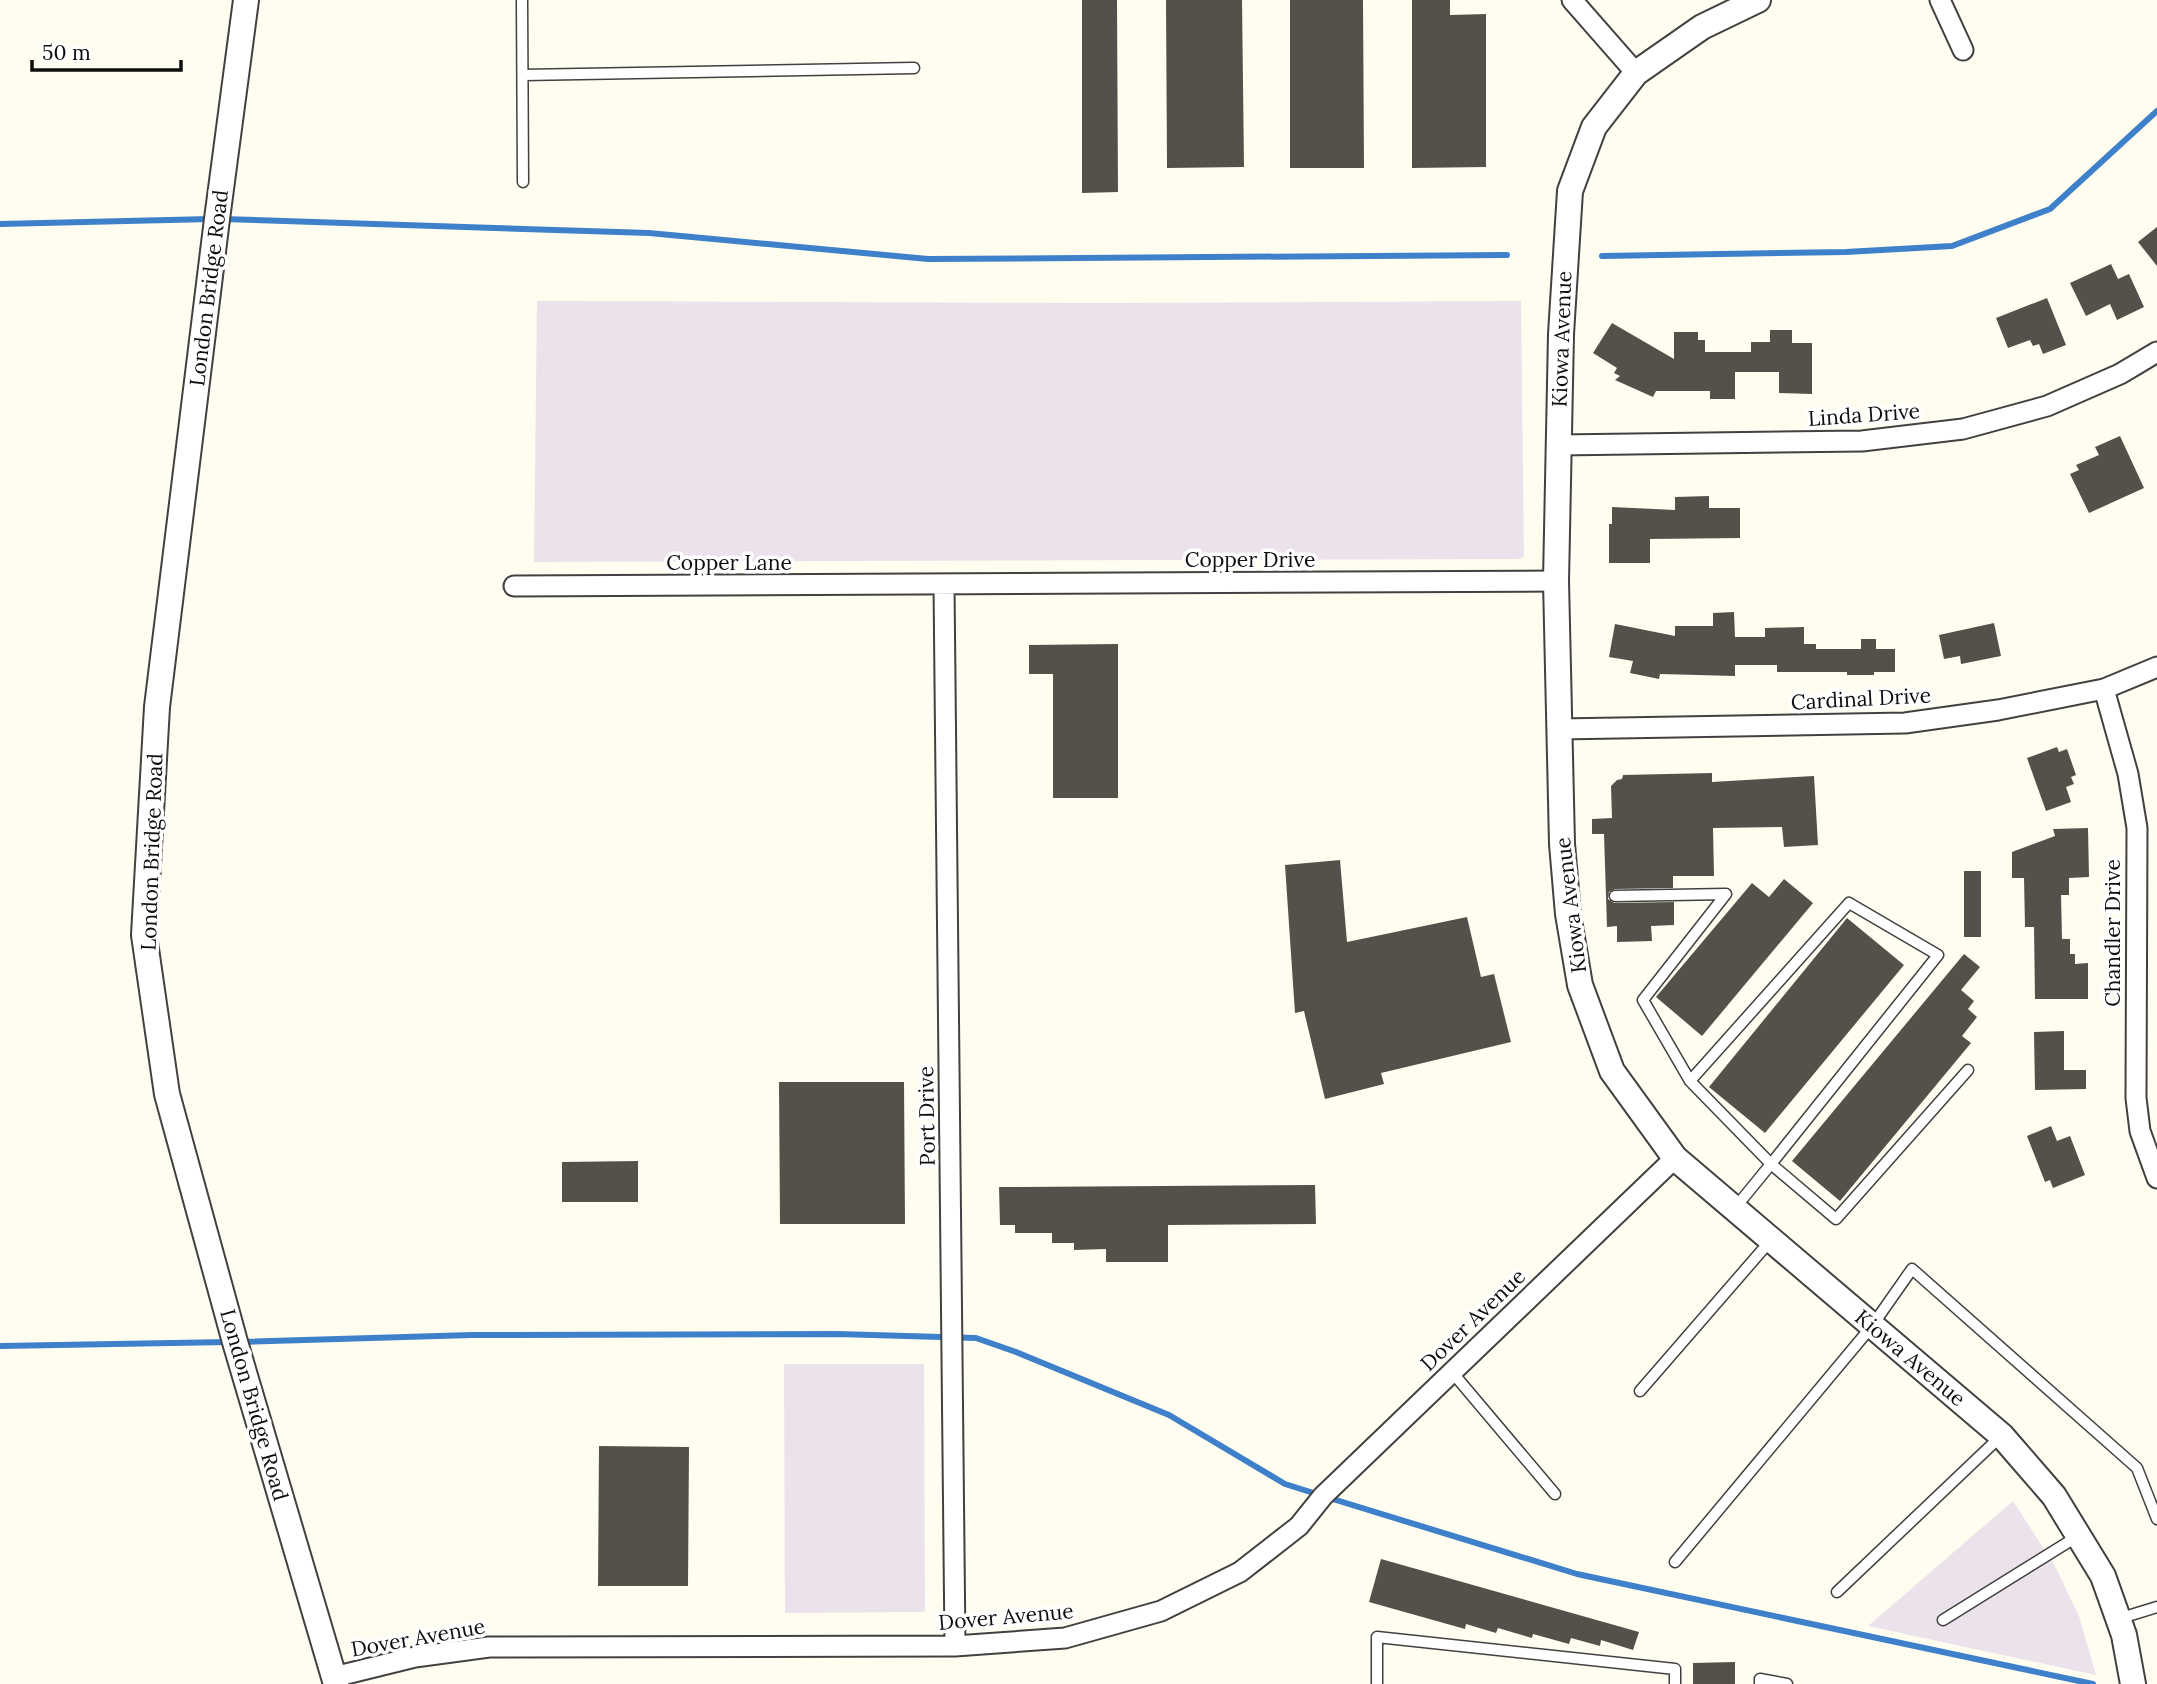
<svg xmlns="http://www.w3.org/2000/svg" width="2157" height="1684" font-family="Lora,serif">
  <rect width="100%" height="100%" fill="#fffdef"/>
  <path fill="#ece2ec" d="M537 301 1107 303 1521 301 1524 557 1519 559 534 562Z
    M784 1364H924L925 1612 785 1613Z
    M2013 1501 2055 1566 2079 1616 2096 1675 1868 1626Z"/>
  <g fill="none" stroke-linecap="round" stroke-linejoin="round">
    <path stroke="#3e80ca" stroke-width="6" d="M222 219 649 233 928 259 1507 255
      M0 224 211 219
      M1602 256 1846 252 1952 246 2050 209 2157 111
      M239 1342 472 1335 837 1334 976 1338 1016 1352 1169 1415 1285 1484 1323 1496 1577 1574 2093 1684
      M0 1346 229 1342"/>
  </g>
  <path fill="#56504a" d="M1082 0H1117L1118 192 1082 193Z
    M1166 0H1242L1244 167 1167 168Z
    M1290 0H1363L1364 168H1290Z
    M1412 0H1450V15L1486 14V167L1412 168Z
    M2157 227V266L2138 242Z
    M2111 264 2118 279 2129 274 2144 307 2117 320 2110 304 2086 316 2070 283Z
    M2047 298 2066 345 2043 354 2039 344 2033 346 2030 340 2008 348 1996 318Z
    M1612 323 1674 359V332H1698V340H1705V352H1751V342H1770V330H1792V343H1812V394L1779 393V372H1735V399H1710V391H1656L1653 397 1615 380 1620 376 1614 373 1617 368 1593 353Z
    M2120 436 2144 488 2089 513 2070 474 2079 470 2076 465 2099 455 2095 447Z
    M1709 496V508H1740V538L1650 539V563H1609V524H1612V507L1675 510V497Z
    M1734 612 1735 637H1765V628L1804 627V644H1816V649H1861V639H1876V649H1895V672H1874V675H1847V672H1777V665H1735V676L1660 674 1659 679 1630 673 1633 661 1609 657 1615 624 1675 636V626H1713V613Z
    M1994 623 2001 656 1961 664 1960 656 1944 659 1939 635Z
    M1118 644V798H1053V674H1029V645Z
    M2057 747 2059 752 2067 749 2076 775 2071 777 2074 784 2066 787 2071 802 2046 811 2027 758Z
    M1712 773V782L1814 776 1818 845 1784 847 1782 827 1713 828 1714 876H1673V888L1615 889 1609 892 1608 899 1614 903 1674 902V925L1651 926 1652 941 1617 942V926L1607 927 1604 834H1592V819L1612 818 1611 786 1617 780 1622 779 1623 775Z
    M2088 828 2089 877 2069 878V895H2061L2062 939H2070V954H2075V964L2088 963V999H2035L2034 927H2025L2024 878H2012V852L2055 836 2053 829Z
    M1340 860 1347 942 1467 917 1481 977 1494 974 1511 1042 1381 1073 1384 1084 1325 1099 1304 1011 1295 1013 1285 865Z
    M1964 871H1981V937H1964Z
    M1784 879 1813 903 1702 1036 1656 997 1752 883 1769 897Z
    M1847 918 1904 965 1765 1133 1709 1087Z
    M1964 954 1980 967 1961 990 1974 1001 1968 1009 1977 1017 1962 1036 1971 1043 1840 1201 1792 1161Z
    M2064 1031V1070H2086V1089L2035 1090 2034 1032Z
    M779 1082H904L905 1224H780Z
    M2051 1126 2057 1141 2070 1136 2085 1175 2053 1188 2050 1180 2045 1182 2027 1136Z
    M638 1161V1202H562V1162Z
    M1315 1185 1316 1224 1168 1225V1262H1106V1249L1074 1250V1243H1052V1233H1015V1225H1000L999 1187Z
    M599 1446 689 1447 688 1586H598Z
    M1381 1559 1639 1632 1633 1650 1601 1640 1600 1646 1571 1638 1569 1644 1533 1634 1532 1638 1498 1628 1496 1633 1466 1624 1465 1629 1369 1602Z
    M1735 1662V1684H1693V1663Z"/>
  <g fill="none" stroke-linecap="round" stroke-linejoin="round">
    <defs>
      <path id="service" d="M522 0 523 182
        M523 75 914 68
        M1615 896 1726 894 1643 1000 1690 1081
        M1849 903 1938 955 1771 1164 1690 1081Z
        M1735 1208 1771 1164 1836 1219 1968 1070
        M1452 1372 1555 1494
        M1640 1391 1771 1240
        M1675 1562 1872 1326 1912 1269 2137 1468 2157 1519
        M1837 1592 2001 1436
        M2118 1619 2157 1607
        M1943 1620 2078 1536
        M1377 1684V1637L1675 1669V1684
        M1760 1684V1679L1787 1684"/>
      <path id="minor" d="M1572 0 1636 73
        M1940 0 1963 50
        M1558 445 1862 441 1963 429 2047 406 2120 374 2157 352
        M944 585 955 1646
        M514 586 1556 581
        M2104 689 2128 774 2137 828 2136 1098 2140 1131 2157 1178
        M1559 729 1905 723 1998 710 2104 689 2157 667
        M334 1677 415 1657 489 1647 955 1646 1065 1638 1161 1611 1240 1572 1299 1526 1323 1496 1675 1158"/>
      <path id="tertiary" d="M246 0 217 219 157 707 144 935 167 1094 235 1342 336 1684
        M1758 0 1702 27 1636 73 1594 127 1570 191 1561 334 1556 581 1562 844 1568 914 1580 985 1612 1071 1675 1158 2002 1436 2054 1496 2103 1576 2124 1635 2133 1684"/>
    </defs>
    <use href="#service" stroke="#414141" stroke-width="13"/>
    <use href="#minor" stroke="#414141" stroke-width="23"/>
    <use href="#tertiary" stroke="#414141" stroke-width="28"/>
    <use href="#service" stroke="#fff" stroke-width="10"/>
    <use href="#minor" stroke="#fff" stroke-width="19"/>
    <use href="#tertiary" stroke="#fff" stroke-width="24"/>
  </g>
  <g text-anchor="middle" stroke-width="7" stroke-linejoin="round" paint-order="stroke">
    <g font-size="21" fill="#0e0e0e" stroke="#fff">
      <text transform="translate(209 288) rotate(-83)" y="7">London Bridge Road</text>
      <text transform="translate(1562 339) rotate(-88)" y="7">Kiowa Avenue</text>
      <text transform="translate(1864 415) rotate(-4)" y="7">Linda Drive</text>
      <text x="1250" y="567">Copper Drive</text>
      <text x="729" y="570">Copper Lane</text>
      <text transform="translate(1861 699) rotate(-3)" y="7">Cardinal Drive</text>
      <text transform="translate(152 852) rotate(-88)" y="7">London Bridge Road</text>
      <text transform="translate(1571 905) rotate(-97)" y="7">Kiowa Avenue</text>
      <text transform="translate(2113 933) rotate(-90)" y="7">Chandler Drive</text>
      <text transform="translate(927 1116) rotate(-91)" y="7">Port Drive</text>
      <text transform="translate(1473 1320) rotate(-44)" y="7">Dover Avenue</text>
      <text transform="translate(1910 1358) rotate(40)" y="7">Kiowa Avenue</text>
      <text transform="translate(254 1405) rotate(74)" y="7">London Bridge Road</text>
      <text transform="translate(1006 1617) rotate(-5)" y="7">Dover Avenue</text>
      <text transform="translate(418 1638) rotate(-10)" y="7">Dover Avenue</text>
    </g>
  </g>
  <path d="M32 60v10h149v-10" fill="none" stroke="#0e0e0e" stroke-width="3.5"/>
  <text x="42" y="60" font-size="21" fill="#0e0e0e" stroke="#ffffff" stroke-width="5" paint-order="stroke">50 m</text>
</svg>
